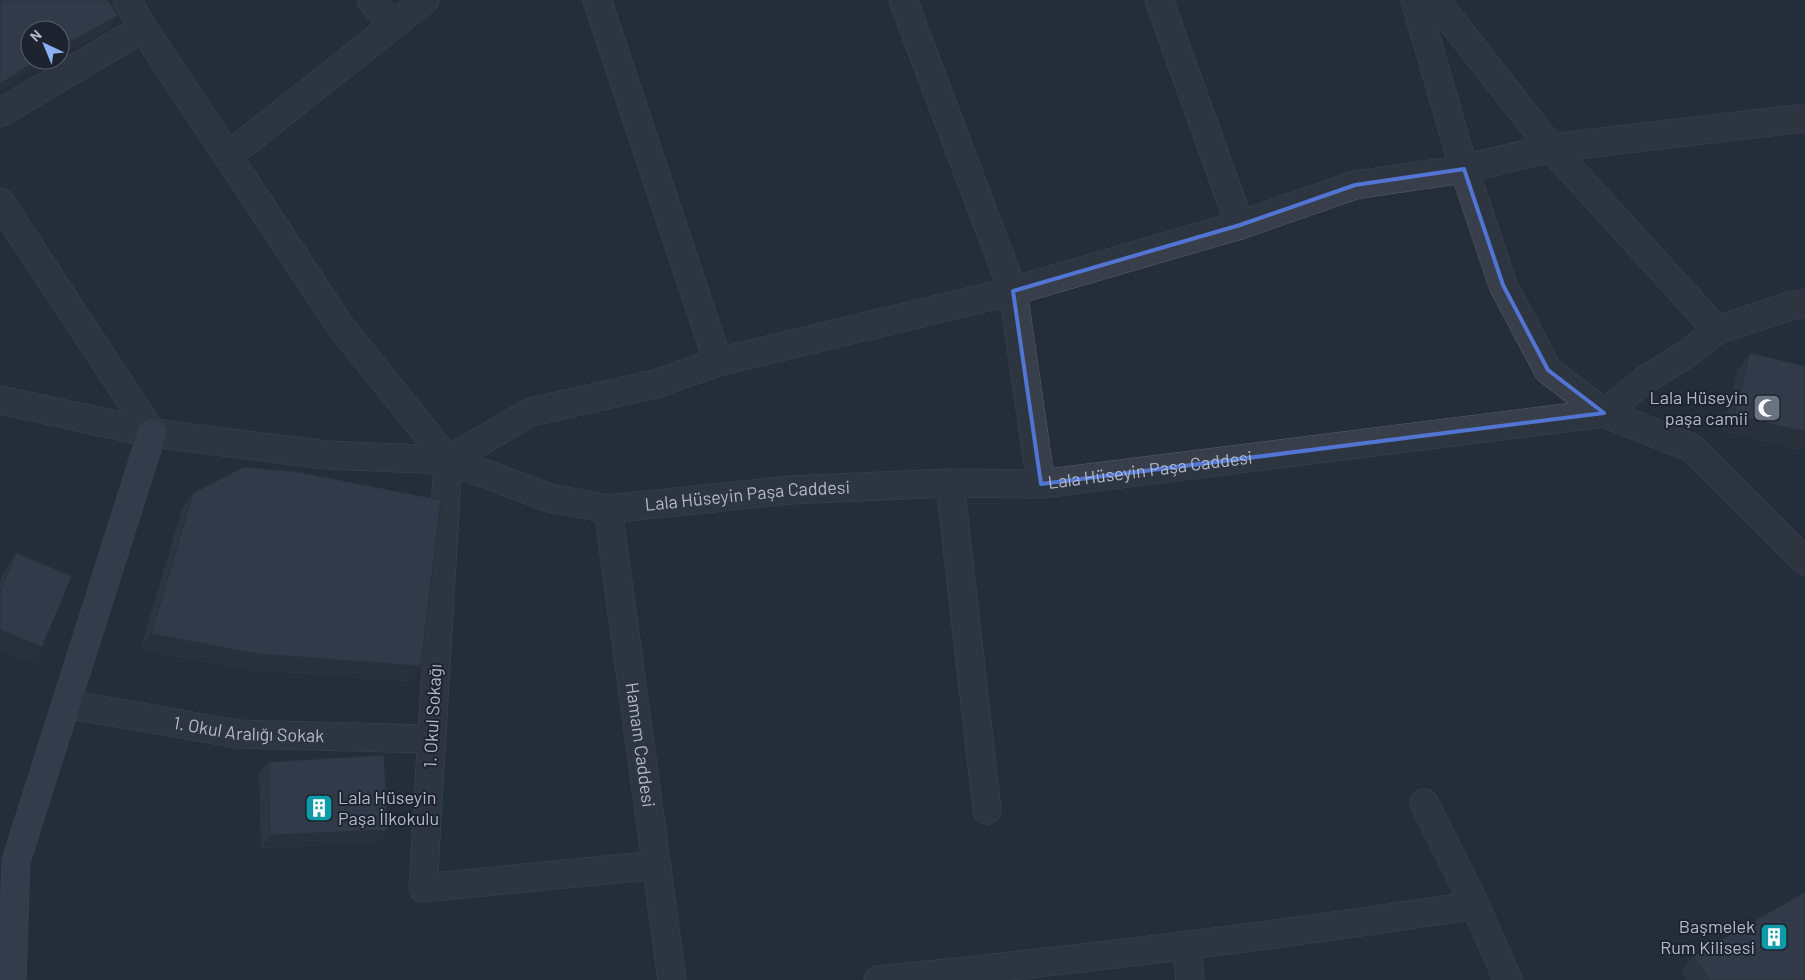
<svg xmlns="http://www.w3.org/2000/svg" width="1805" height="980" font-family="Barlow,sans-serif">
  <rect width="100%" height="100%" fill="#242d3a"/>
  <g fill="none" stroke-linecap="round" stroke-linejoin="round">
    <defs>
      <g id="street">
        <path d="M127 0 143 28 341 327 448 460"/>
        <path d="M371 0 392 26"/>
        <path d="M597 0 718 362"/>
        <path d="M903 0 1013 291 1041 484"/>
        <path d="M1159 0 1240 225"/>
        <path d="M1415 0 1464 169 1503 285 1548 370 1604 413 1645 380 1688 353 1717 330 1793 305 1805 304"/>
        <path d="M1435 0 1551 148 1717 330"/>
        <path d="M0 113 143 28"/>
        <path d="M228 156 425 0"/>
        <path d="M0 202 152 433"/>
        <path d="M0 400 152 433 327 455 448 460 531 412 655 384 718 362 1013 291 1240 225 1355 185 1464 169 1551 148 1805 118"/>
        <path id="s1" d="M448 460 550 498 608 509 790 490 950 483 1041 484 1604 413 1692 448 1805 561"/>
        <path d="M448 460 423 888 657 865"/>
        <path d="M950 483 987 810"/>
        <path id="s2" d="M608 509 672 980"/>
        <path id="s3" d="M66 704 238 734 432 739"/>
        <path d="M1424 803 1475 905 1508 980"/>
        <path d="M1187 946 1190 980"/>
        <path d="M878 980C1077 960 1277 936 1475 905"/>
      </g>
      <path id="secondary" d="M12 980 16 861 152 433"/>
    </defs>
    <use href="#street" stroke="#565d69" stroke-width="29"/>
    <use href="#secondary" stroke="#565d69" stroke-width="29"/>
    <use href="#street" stroke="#383f4b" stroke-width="28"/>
    <use href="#secondary" stroke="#464e5d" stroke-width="28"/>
  </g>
  <path fill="#37404d" d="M1750 353 1803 451 1723 431 1738 369Z
    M193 493 421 666 410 682 247 670 140 650 182 509Z
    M16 553 42 647 31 663 0 651V581L5 570Z
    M268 762 379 843 261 848 259 774Z
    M1693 956 1805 980H1687L1681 972Z"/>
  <path fill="#2d343e" d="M118 16 110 29 60 55V47Z
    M37 60H50L36 67 0 91V84Z
    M1734 415 1805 432V448L1803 451 1723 431Z
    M0 630 42 647 31 663 0 651Z
    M151 634 421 666 410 682 247 670 140 650Z
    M388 830 379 843 261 848 270 835Z"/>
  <path fill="#404b59" stroke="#2d343e" d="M0 0H108L118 16 60 47V30H30V60H37L0 84Z
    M1750 353 1805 366V432L1734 415Z
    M244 467 299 472 441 500 421 666 258 654 151 634 193 493Z
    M16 553 72 576 42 647 0 630V592Z
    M384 755 388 830 270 835 268 762Z
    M1805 892V980H1709L1693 956Z"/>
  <path d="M0 0H1805V980H0ZM1464 169 1503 285 1548 370 1604 413 1041 484 1013 291 1240 225 1355 185Z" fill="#242d3a" fill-opacity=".55" fill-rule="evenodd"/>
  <path fill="none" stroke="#5274d2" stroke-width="4" stroke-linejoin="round" d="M1464 169 1503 285 1548 370 1604 413 1041 484 1013 291 1240 225 1355 185Z"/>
  <defs>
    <symbol id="mosque-square" viewBox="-11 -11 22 22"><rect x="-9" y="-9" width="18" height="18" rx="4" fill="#6b7280" stroke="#1d2430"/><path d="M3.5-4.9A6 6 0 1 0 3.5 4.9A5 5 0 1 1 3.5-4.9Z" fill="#fff"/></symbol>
    <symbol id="building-square" viewBox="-11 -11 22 22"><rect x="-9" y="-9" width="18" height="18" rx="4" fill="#0f9aa8" stroke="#1d2430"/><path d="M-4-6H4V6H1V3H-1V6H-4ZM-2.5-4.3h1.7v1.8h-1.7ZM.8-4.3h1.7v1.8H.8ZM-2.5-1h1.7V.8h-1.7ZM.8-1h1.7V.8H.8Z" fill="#fff"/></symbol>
  </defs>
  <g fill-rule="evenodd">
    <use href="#mosque-square" x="1751" y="392" width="32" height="32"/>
    <use href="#building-square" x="303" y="792" width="32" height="32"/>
    <use href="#building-square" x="1758" y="921" width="32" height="32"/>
  </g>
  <g text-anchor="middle" stroke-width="4" stroke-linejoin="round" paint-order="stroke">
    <g font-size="18" fill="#b3bac6" stroke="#1d2430" text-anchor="end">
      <text x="1748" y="404">Lala Hüseyin<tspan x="1748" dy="21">paşa camii</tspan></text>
      <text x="338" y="804" text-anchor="start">Lala Hüseyin<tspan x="338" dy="21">Paşa İlkokulu</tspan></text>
      <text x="1755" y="933">Başmelek<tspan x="1755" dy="21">Rum Kilisesi</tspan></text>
    </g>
    <g font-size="18" fill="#b3bac6" stroke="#1d2430">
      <text dy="6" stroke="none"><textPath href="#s1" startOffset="712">Lala Hüseyin Paşa Caddesi</textPath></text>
      <text dy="6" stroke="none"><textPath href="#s1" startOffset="308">Lala Hüseyin Paşa Caddesi</textPath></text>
      <text transform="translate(433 716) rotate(-87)" y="6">1. Okul Sokağı</text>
      <text dy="6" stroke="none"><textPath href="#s3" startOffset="185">1. Okul Aralığı Sokak</textPath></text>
      <text dy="6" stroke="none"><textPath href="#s2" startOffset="238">Hamam Caddesi</textPath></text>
    </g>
  </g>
  <g transform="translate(45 45) rotate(316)"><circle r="24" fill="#1d2430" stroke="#59606c"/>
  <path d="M0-4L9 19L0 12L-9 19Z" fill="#8cb1f2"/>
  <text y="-8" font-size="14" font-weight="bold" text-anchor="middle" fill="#b3bac6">N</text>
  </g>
</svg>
